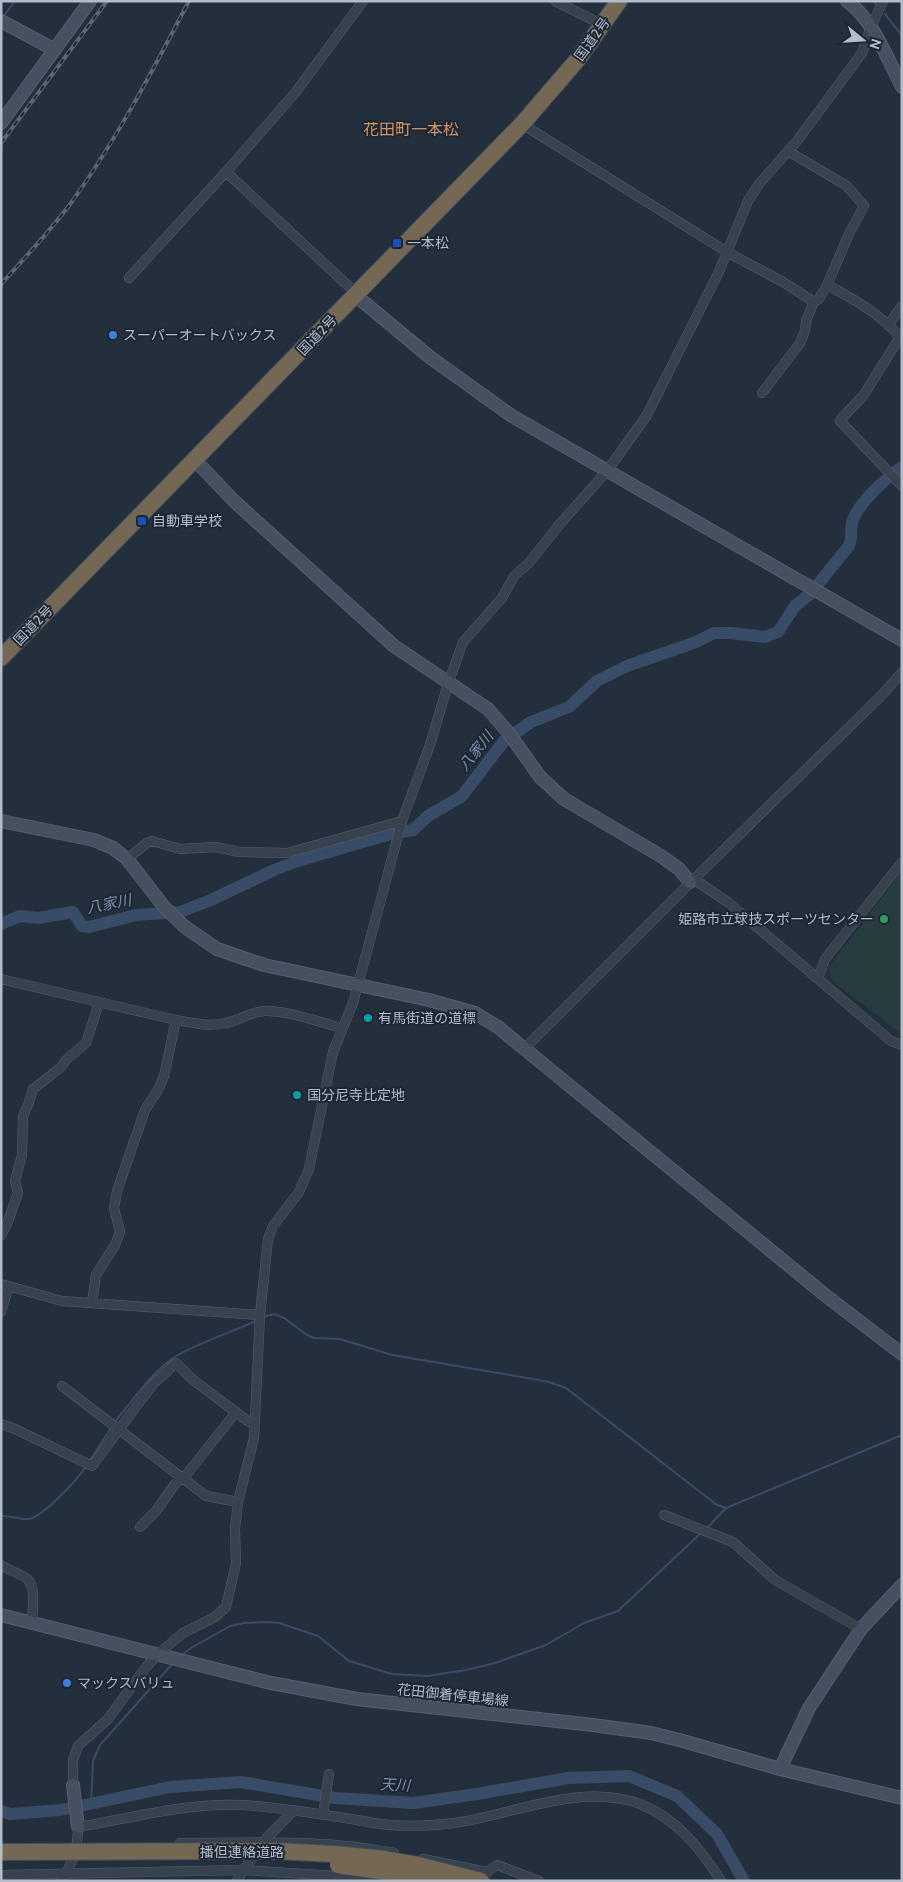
<svg xmlns="http://www.w3.org/2000/svg" width="903" height="1882" font-family="Cabin,'Noto Sans JP',sans-serif">
  <rect width="100%" height="100%" fill="#242f3e"/>
  <path fill="#263c3f" d="M902 871V1034L832 981 829 967Z"/>
  <g fill="none" stroke-linecap="round" stroke-linejoin="round">
    <path stroke="#394c67" stroke-width="2" d="M873 1 877 5
      M885 14 902 36
      M3 17 15 1
      M263 1317 274 1314 284 1318 307 1335 314 1338 340 1339 392 1355 527 1378 549 1382 566 1388 717 1505 726 1508
      M115 1422C132 1401 154 1369 178 1355 203 1341 230 1333 256 1321
      M89 1462 111 1428
      M1 1516C10 1515 20 1520 29 1519 44 1516 78 1479 86 1466
      M707 1528 726 1508 902 1435
      M182 1655 191 1648 230 1626 244 1623 268 1622 279 1623 318 1636 349 1661 392 1674 427 1676 466 1670 495 1663 546 1645 584 1623 618 1611 701 1533
      M91 1804 93 1761 100 1745 173 1663"/>
    <path stroke="#394c67" stroke-width="12" d="M1 924 20 916 38 918 73 912 82 926 89 927 136 915 180 912 211 900 274 870 298 861 390 834 413 830 428 816 462 796 504 741 531 722 569 707 597 681 627 666 696 642 714 633H731L765 637 778 632 795 606 810 594 849 546C853 536 850 532 852 523 856 505 887 477 902 467
      M1 1811 10 1814 61 1810 170 1787 241 1782 335 1798 413 1803 477 1794 568 1778 629 1776 677 1796 717 1834 744 1881"/>
    <defs>
      <path id="street" d="M555 1 603 25
        M522 124 727 252 783 282 814 302
        M226 172 295 93 363 1
        M129 278 226 172 357 294
        M827 285C854 299 880 314 900 337L863 396 841 419 840 421 902 486
        M889 324 902 306
        M762 393 800 343 805 331 806 321 814 302 819 299 827 285 849 234 864 206 847 186 788 151
        M127 859 147 843 152 841 180 849 216 847 239 852 287 853 402 821
        M693 880 701 884 729 903 891 1041 902 1045
        M818 978 825 959 902 862
        M1 979 176 1020C193 1023 209 1027 226 1023 239 1021 251 1011 266 1011 290 1011 319 1022 342 1028
        M523 1050 693 880 882 695 902 672
        M1 1235 7 1224 18 1193 15 1181 22 1155 23 1116 28 1105 33 1089 50 1076 62 1066 66 1060 86 1043 99 1003
        M1 1284 62 1301 260 1315
        M92 1303 96 1275 115 1245 120 1232 114 1208 117 1191 145 1110 158 1090 164 1076 176 1020
        M1 1312 9 1286
        M62 1386 206 1496 238 1502
        M1 1424 15 1429 92 1466 153 1384 176 1363 192 1379 249 1422 255 1423
        M664 1515 733 1542 775 1580 861 1629
        M140 1527 156 1511 175 1484 187 1474 236 1412
        M1 1565C9 1571 20 1573 27 1579 37 1587 32 1611 32 1623
        M73 1785V1760L78 1746 108 1719 146 1667 157 1655 183 1633 215 1617 226 1607 236 1563 235 1529 238 1502 254 1438 260 1315 268 1239 273 1226 299 1192 309 1169 333 1052 353 1003 402 821 430 745 448 684 463 642 502 598 514 576 529 563 559 525 607 471 647 415 718 274 748 201 759 184 797 141 862 53 871 27 883 1
        M323 1815 329 1774
        M180 1843C251 1843 323 1839 394 1853
        M423 1859 487 1872
        M1 1875 243 1870 369 1878
        M485 1877 487 1872 497 1865 539 1881
        M61 1881C73 1864 78 1847 78 1827 132 1818 189 1802 243 1805 277 1807 311 1813 345 1818 360 1820 375 1824 390 1825 413 1827 439 1825 461 1822 519 1812 582 1783 640 1804 676 1818 701 1849 721 1881
        M237 1881 243 1870 265 1842 267 1838 294 1810"/>
      <path id="secondary" d="M847 1C874 21 887 58 902 87
        M1 21 55 50
        M1 123 90 1
        M355 295 431 358 512 416 902 640
        M195 460 234 501 394 646 488 709 508 732 540 777 564 799 661 856 679 869 690 882
        M1 821 94 840 113 848 127 859 165 908 185 927 217 949 264 965 429 1000 475 1013 498 1027 825 1295 902 1354
        M1 1615 271 1683 357 1699 593 1725 651 1733 683 1741 780 1769 902 1798
        M780 1769 809 1708 861 1629 902 1585
        M73 1785 78 1827"/>
      <path id="highway" d="M1 658 522 124 578 59 619 1"/>
    </defs>
    <use href="#street" stroke="#565f6c" stroke-width="10"/>
    <use href="#secondary" stroke="#565f6c" stroke-width="14"/>
    <use href="#highway" stroke="#434c59" stroke-width="18"/>
    <use href="#street" stroke="#38414e" stroke-width="9"/>
    <use href="#secondary" stroke="#465061" stroke-width="12"/>
    <use href="#highway" stroke="#746855" stroke-width="16"/>
    <defs>
      <path id="rail" d="M1 143 107 1
        M1 284C25 258 50 231 71 203 117 139 153 70 189 1"/>
    </defs>
    <use href="#rail" stroke="#5a6575" stroke-width="4"/>
    <use href="#rail" stroke="#1d2633" stroke-width="2" stroke-dasharray="5.5" stroke-linecap="butt"/>
    <defs>
      <path id="highway-bridge" d="M1 1852 277 1851 333 1854 377 1858 418 1865 481 1881
        M338 1865 415 1876 437 1881"/>
    </defs>
    <use href="#highway-bridge" stroke="#434c59" stroke-width="18" stroke-linecap="butt"/>
    <use href="#highway-bridge" stroke="#746855" stroke-width="16"/>
  </g>
  <g fill="#1a4fb4" stroke="#1d2633" stroke-width="2">
    <rect x="392" y="238" width="10" height="10" rx="2.5"/>
    <rect x="137" y="516" width="10" height="10" rx="2.5"/>
  </g>
  <g fill="#3f7fe0" stroke="#1d2633" stroke-width="2">
    <circle cx="113" cy="335" r="5"/>
    <circle cx="67" cy="1683" r="5"/>
  </g>
  <circle fill="#2e9e5b" stroke="#1d2633" stroke-width="2" cx="884" cy="919" r="5"/>
  <g fill="#0f9aa8" stroke="#1d2633" stroke-width="2">
    <circle cx="368" cy="1018" r="5"/>
    <circle cx="297" cy="1095" r="5"/>
  </g>
  <g text-anchor="middle" stroke-width="4" stroke-linejoin="round" paint-order="stroke">
    <g font-size="14" fill="#b4bcc9" stroke="#1d2633">
      <text transform="translate(592 39) rotate(-54)" y="5">国道2号</text>
      <text transform="translate(317 335) rotate(-46)" y="5">国道2号</text>
      <text transform="translate(33 625) rotate(-46)" y="5">国道2号</text>
      <text transform="translate(453 1695) rotate(6)" y="5">花田御着停車場線</text>
      <text x="242" y="1857">播但連絡道路</text>
    </g>
    <g font-size="14" fill="#b4bcc9" stroke="#1d2633" text-anchor="start">
      <text x="407" y="248">一本松</text>
      <text x="123" y="340">スーパーオートバックス</text>
      <text x="152" y="526">自動車学校</text>
      <text x="874" y="924" text-anchor="end">姫路市立球技スポーツセンター</text>
      <text x="378" y="1023">有馬街道の道標</text>
      <text x="307" y="1100">国分尼寺比定地</text>
      <text x="77" y="1688">マックスバリュ</text>
    </g>
    <g font-size="15" font-style="italic" fill="#7c92b1" stroke="#1d2633">
      <text transform="translate(476 751) rotate(-51)" y="5">八家川</text>
      <text transform="translate(109 904) rotate(-11)" y="5">八家川</text>
      <text transform="translate(395 1785) rotate(3)" y="5">天川</text>
    </g>
    <g font-size="16" fill="#d59563" stroke="#1d2633">
      <text x="411" y="135">花田町一本松</text>
    </g>
  </g>
  <rect width="903" height="1882" fill="none" stroke="#b4bcc9" stroke-width="5"/>
  <g transform="translate(863 40) rotate(108)" stroke="#1d2633" stroke-width="4" paint-order="stroke">
  <path d="M0-4L9 19L0 12L-9 19Z" fill="#b4bcc9"/>
  <text y="-8" font-size="14" font-weight="bold" text-anchor="middle" fill="#b4bcc9">N</text>
  </g>
</svg>
